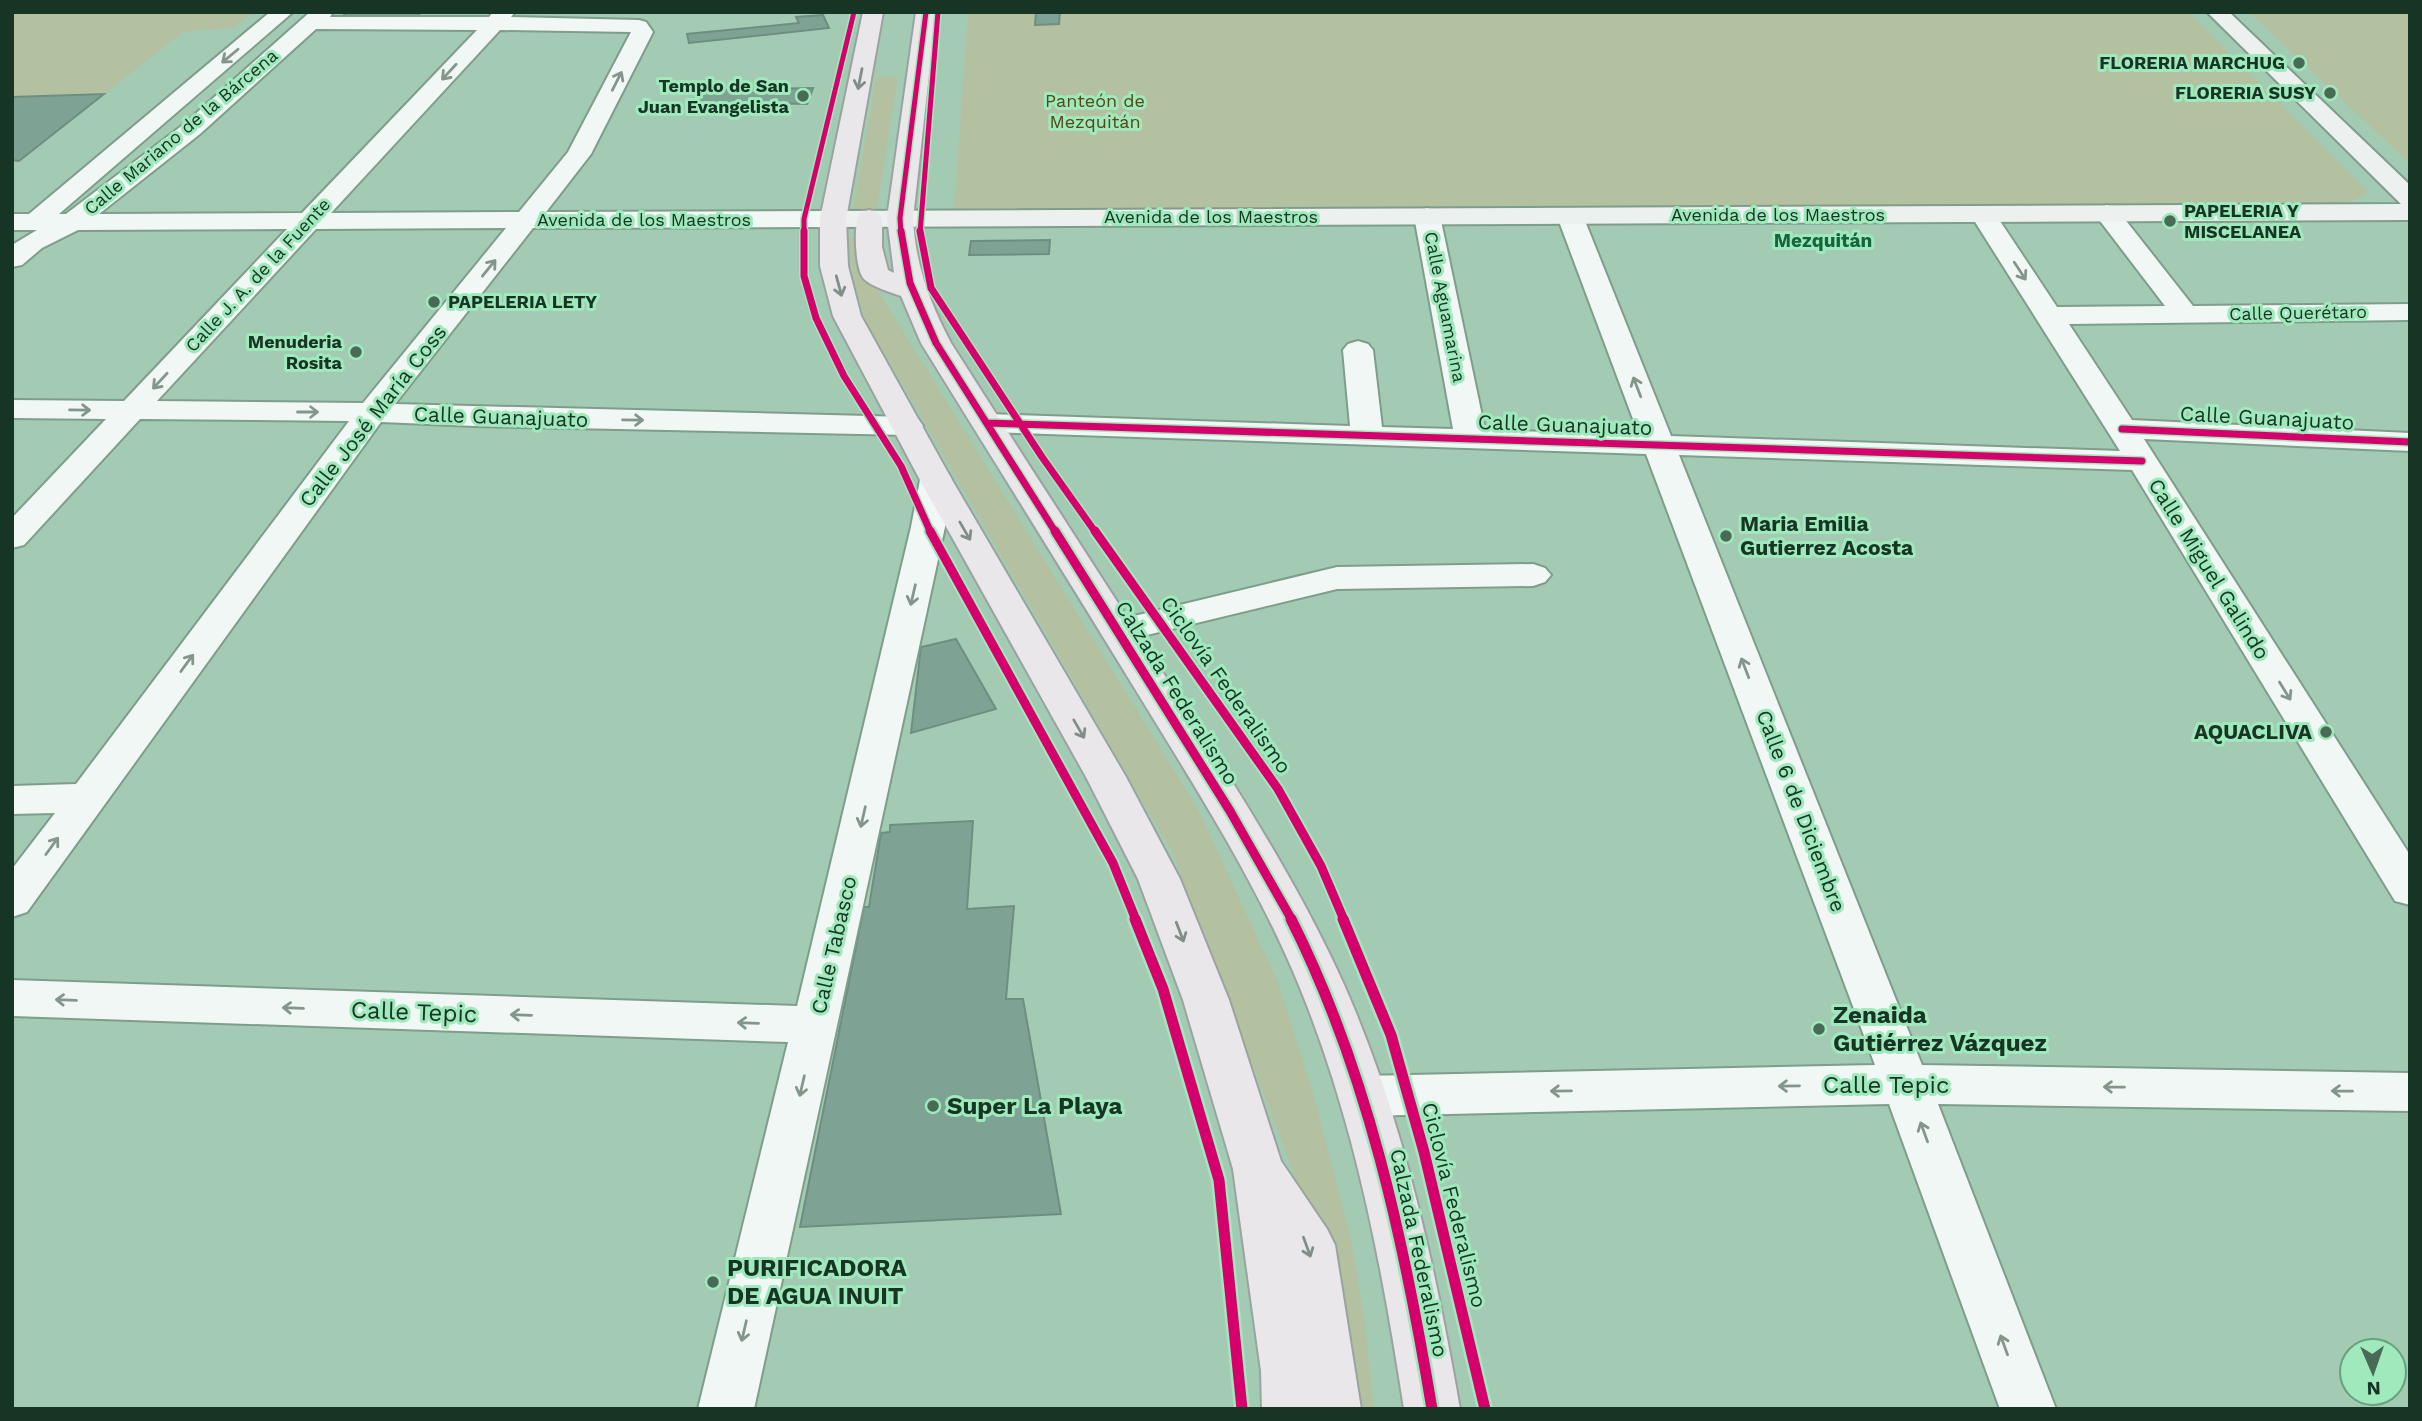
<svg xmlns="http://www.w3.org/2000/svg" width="2422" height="1421" font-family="'Work Sans',sans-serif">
  <rect width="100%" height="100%" fill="#a3cbb4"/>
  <path fill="#b4c1a0" d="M12 12H254L235 27 183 32 12 167Z
    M968 12H2189L2369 192 2352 202 966 213 954 208Z
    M2249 12H2410V164Z
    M898 76 877 211H853L876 77Z
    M849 238H863L868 274 1198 809 1278 982 1312 1089 1351 1239 1365 1323 1374 1409H1347L1320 1243 1173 854 865 319 853 277Z"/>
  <path fill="#7ea395" stroke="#6e8e81" stroke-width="2" d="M347 12H421L416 18H341Z
    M1036 12H1060L1059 24 1035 25Z
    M823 15 829 28 689 43 687 34 799 23 796 17Z
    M701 88H715L714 90 813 88 807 104 709 102 707 104H691Z
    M104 94 19 161 12 160V97Z
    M1050 240 1049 254 969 255 971 241Z
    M956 639 996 709 911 733 921 647Z
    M973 821 967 909 1014 906 1006 999H1023L1061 1214 800 1227 864 907H869L881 833 890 832V825Z"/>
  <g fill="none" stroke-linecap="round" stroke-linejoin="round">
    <defs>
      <path id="street" d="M270 12H293L59 214H66L184 124 310 12H333L330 17H489L493 12H515L511 17 639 20 646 22 653 32 591 154 546 212 833 211 842 214 846 219 842 224 833 227 533 228 395 404 907 417 918 419 923 426 918 433 907 435 475 426 381 422 27 912 12 917V869L55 813 12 814V786L76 784 349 421 140 419 24 545 12 548V518L106 419 12 418V400L124 401 287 229 78 230 42 248 22 265 12 267V245L37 230H12V214H29ZM316 29 477 30 302 213 99 214 200 134ZM500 30 631 32 568 152 519 212 331 213ZM506 228 363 403 157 401 316 229Z
        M2107 205 2116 208 2193 306 2410 304V320L2069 324 2132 420 2410 433V451L2144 439 2410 855V905L2395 901 2132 470 1679 455 1922 1065 2410 1073V1111L1938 1104 2056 1409H2000L1889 1104 1362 1116 1345 1110 1338 1096 1345 1082 1362 1076 1875 1065 1646 454 987 432 976 430 971 423 976 416 987 414 1350 426 1343 350 1348 344 1358 341 1368 344 1373 350 1382 427 1453 429 1414 216 1418 211 1427 208 1436 211 1440 216 1485 430 1639 435 1557 216 1561 211 1570 208 1579 211 1583 216 1671 436 2120 451 1970 214 1974 209 1983 206 1992 209 2057 307 2165 306 2094 213 2098 208Z
        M936 470 948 473 952 480 945 527 754 1409H698L788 1042 12 1016V980L797 1006 911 527 920 480 924 473Z
        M1533 564 1545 568 1551 575 1545 582 1533 586 1337 589 1118 642 1105 639 1100 631 1105 623 1337 567Z"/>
      <path id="secondary" d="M2207 12H2229L2410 185V220L833 227 824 224 820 219 824 214 833 211 2401 204Z"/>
      <path id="primary" d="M863 12H883L846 219 848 266 861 316 952 480 1126 777 1180 879 1229 1000 1281 1161 1327 1229 1335 1245 1361 1409H1262L1261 1371 1233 1169 1183 1000 1138 879 1086 777 920 480 833 316 820 266V219Z
        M916 12H936L913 218C915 264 930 303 951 343 1026 461 1102 578 1178 696 1238 791 1299 884 1345 987 1404 1121 1435 1266 1460 1409H1404C1382 1266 1355 1123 1300 988 1258 885 1198 792 1140 697 1068 579 994 461 921 343L901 296C890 292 872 287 864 279 855 270 853 223 860 213L869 210 878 213 882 218V247L888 270 894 273 887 218Z"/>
    </defs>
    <use href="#street" stroke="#7e9d8b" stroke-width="4"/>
    <use href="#secondary" stroke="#7e9d8b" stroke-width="4"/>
    <use href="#primary" stroke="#9ba3a1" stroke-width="4"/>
    <use href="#street" fill="#f1f7f4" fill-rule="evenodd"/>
    <use href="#secondary" fill="#ecf0ef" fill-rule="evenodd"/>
    <use href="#primary" fill="#e9e7e9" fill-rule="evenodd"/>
    <defs>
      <path id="cycleway-far3" d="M804 233V219L854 12
        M901 233 900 218 926 12
        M920 233 938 12"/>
      <path id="cycleway-far2" d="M804 231V276L816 318 844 376 901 466 931 533
        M901 231 910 283 936 343 1056 533
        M920 231 931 288 1042 457 1096 533
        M987 423 2142 461
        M2122 429 2410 442"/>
      <path id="cycleway-far1" d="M930 531 1113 863 1136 920
        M1055 531 1230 811 1292 920
        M1095 531 1278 789 1321 866 1344 920"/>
      <path id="cycleway" d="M1135 919 1163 989 1219 1180 1242 1409
        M1291 919C1368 1072 1404 1241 1432 1409
        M1343 919 1391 1035 1424 1152 1485 1409"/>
    </defs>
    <use href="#cycleway-far3" stroke="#9fe9bc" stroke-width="8"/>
    <use href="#cycleway-far2" stroke="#9fe9bc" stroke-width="10"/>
    <use href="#cycleway-far1" stroke="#9fe9bc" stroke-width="13"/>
    <use href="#cycleway" stroke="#9fe9bc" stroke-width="16"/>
    <use href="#cycleway-far3" stroke="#d6006c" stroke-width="5"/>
    <use href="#cycleway-far2" stroke="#d6006c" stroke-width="7"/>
    <use href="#cycleway-far1" stroke="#d6006c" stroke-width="9"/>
    <use href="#cycleway" stroke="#d6006c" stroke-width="11"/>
  </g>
  <defs><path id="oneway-shaft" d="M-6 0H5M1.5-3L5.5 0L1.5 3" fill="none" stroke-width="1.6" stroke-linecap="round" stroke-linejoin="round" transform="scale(1.75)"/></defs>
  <g stroke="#84968c">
    <use href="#oneway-shaft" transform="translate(230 56) rotate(140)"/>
    <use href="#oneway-shaft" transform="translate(449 72) rotate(133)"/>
    <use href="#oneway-shaft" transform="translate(617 81) rotate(-63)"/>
    <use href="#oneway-shaft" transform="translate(489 268) rotate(-51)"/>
    <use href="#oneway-shaft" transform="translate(2020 271) rotate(57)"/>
    <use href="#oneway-shaft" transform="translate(160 381) rotate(133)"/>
    <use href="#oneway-shaft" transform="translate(1637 387) rotate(-111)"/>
    <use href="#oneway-shaft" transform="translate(80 410) rotate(1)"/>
    <use href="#oneway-shaft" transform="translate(308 412)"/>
    <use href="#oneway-shaft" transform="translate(633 420) rotate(1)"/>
    <use href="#oneway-shaft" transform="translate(913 595) rotate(103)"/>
    <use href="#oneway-shaft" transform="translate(187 663) rotate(-54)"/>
    <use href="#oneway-shaft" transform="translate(1745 668) rotate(-111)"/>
    <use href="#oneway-shaft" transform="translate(2285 691) rotate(58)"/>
    <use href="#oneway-shaft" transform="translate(863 817) rotate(103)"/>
    <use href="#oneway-shaft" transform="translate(52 846) rotate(-54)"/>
    <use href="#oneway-shaft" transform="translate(66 1000) rotate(-178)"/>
    <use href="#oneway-shaft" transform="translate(293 1008) rotate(-178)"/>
    <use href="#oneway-shaft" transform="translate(521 1015) rotate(-178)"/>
    <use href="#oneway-shaft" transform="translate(748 1023) rotate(-178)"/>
    <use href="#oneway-shaft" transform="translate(802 1086) rotate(103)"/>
    <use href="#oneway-shaft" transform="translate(1789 1086) rotate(179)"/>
    <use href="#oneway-shaft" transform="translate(2114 1087) rotate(-179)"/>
    <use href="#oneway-shaft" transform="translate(1561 1091) rotate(179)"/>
    <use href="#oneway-shaft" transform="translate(2342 1091) rotate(-179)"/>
    <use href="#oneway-shaft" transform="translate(1924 1132) rotate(-110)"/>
    <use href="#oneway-shaft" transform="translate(744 1331) rotate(103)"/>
    <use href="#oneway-shaft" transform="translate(2004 1345) rotate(-110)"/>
  </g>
  <g stroke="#808e86">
    <use href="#oneway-shaft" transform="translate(860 79) rotate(101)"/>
    <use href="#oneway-shaft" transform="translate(839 286) rotate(75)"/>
    <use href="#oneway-shaft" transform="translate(965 531) rotate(60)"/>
    <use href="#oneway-shaft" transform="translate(1079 729) rotate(60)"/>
    <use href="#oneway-shaft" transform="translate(1180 932) rotate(69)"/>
    <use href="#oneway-shaft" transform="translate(1307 1247) rotate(70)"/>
  </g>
  <g fill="#486a56" stroke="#9fe9bc" stroke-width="2.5">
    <circle cx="2299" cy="63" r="7"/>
    <circle cx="2330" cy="93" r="7"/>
    <circle cx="803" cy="96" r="7"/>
    <circle cx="2170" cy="221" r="7"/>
    <circle cx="434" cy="302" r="7"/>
    <circle cx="356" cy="352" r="7"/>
    <circle cx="1726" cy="536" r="7"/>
    <circle cx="2326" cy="732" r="7"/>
    <circle cx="1819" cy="1029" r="7"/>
    <circle cx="933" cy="1106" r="7"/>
    <circle cx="713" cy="1282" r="7"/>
  </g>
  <g text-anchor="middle" stroke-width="6" stroke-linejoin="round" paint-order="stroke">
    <g font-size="18" font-weight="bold" fill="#173524" stroke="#9fe9bc" text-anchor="end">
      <text x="2285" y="69">FLORERIA MARCHUG</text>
      <text x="789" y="92">Templo de San<tspan x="789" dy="21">Juan Evangelista</tspan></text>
      <text x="2316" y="99">FLORERIA SUSY</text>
      <text x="2184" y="217" text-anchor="start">PAPELERIA Y<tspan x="2184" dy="21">MISCELANEA</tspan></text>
      <text x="448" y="308" text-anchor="start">PAPELERIA LETY</text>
      <text x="342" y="348">Menuderia<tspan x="342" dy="21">Rosita</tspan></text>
    </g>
    <g font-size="18" fill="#534816" stroke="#9fe9bc">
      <text x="1095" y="107">Panteón de<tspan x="1095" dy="21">Mezquitán</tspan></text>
    </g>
    <g font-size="18" fill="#173524" stroke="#9fe9bc">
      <text transform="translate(181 132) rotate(-40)" y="6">Calle Mariano de la Bárcena</text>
      <text x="1778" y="221">Avenida de los Maestros</text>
      <text x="1211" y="223">Avenida de los Maestros</text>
      <text x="644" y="226">Avenida de los Maestros</text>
      <text transform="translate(258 275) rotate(-47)" y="6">Calle J. A. de la Fuente</text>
      <text transform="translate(1445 307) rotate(79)" y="6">Calle Aguamarina</text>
      <text transform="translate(2298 313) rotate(-1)" y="6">Calle Querétaro</text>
    </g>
    <g font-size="19" font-weight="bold" fill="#16653f" stroke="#9fe9bc">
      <text x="1823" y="247">Mezquitán</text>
    </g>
    <g font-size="21" fill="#173524" stroke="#9fe9bc">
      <text transform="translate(373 416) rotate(-52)" y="7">Calle José María Coss</text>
      <text transform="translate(501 417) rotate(2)" y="7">Calle Guanajuato</text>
      <text transform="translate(2267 418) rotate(3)" y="7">Calle Guanajuato</text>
      <text transform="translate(1565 425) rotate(2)" y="7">Calle Guanajuato</text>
      <text transform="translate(2209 569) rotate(58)" y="7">Calle Miguel Galindo</text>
      <text transform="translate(1226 685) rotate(55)" y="7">Ciclovía Federalismo</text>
      <text transform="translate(1177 693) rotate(58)" y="7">Calzada Federalismo</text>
      <text transform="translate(1801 811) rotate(69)" y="7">Calle 6 de Diciembre</text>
      <text transform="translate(834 945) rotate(-77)" y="7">Calle Tabasco</text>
      <text transform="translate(1454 1205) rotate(76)" y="7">Ciclovía Federalismo</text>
      <text transform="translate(1419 1253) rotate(78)" y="7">Calzada Federalismo</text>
    </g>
    <g font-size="21" font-weight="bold" fill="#173524" stroke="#9fe9bc" text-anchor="start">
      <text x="1740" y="531">Maria Emilia<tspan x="1740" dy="24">Gutierrez Acosta</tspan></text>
      <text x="2312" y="739" text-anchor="end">AQUACLIVA</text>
    </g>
    <g font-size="24" fill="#173524" stroke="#9fe9bc">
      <text transform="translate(414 1012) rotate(2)" y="8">Calle Tepic</text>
      <text x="1886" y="1093">Calle Tepic</text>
    </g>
    <g font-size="24" font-weight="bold" fill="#173524" stroke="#9fe9bc" text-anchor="start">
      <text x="1833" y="1023">Zenaida<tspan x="1833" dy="28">Gutiérrez Vázquez</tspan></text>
      <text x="947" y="1114">Super La Playa</text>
      <text x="727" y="1276">PURIFICADORA<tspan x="727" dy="28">DE AGUA INUIT</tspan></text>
    </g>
  </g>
  <rect width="2422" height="1421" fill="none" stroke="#173524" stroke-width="28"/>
  <g transform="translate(2373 1372) rotate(178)"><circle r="33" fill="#9fe9bc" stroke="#69a17f" stroke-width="2"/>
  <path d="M0-5L12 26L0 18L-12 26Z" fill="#486a56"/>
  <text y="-10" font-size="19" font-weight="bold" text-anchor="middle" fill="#173524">N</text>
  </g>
</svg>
